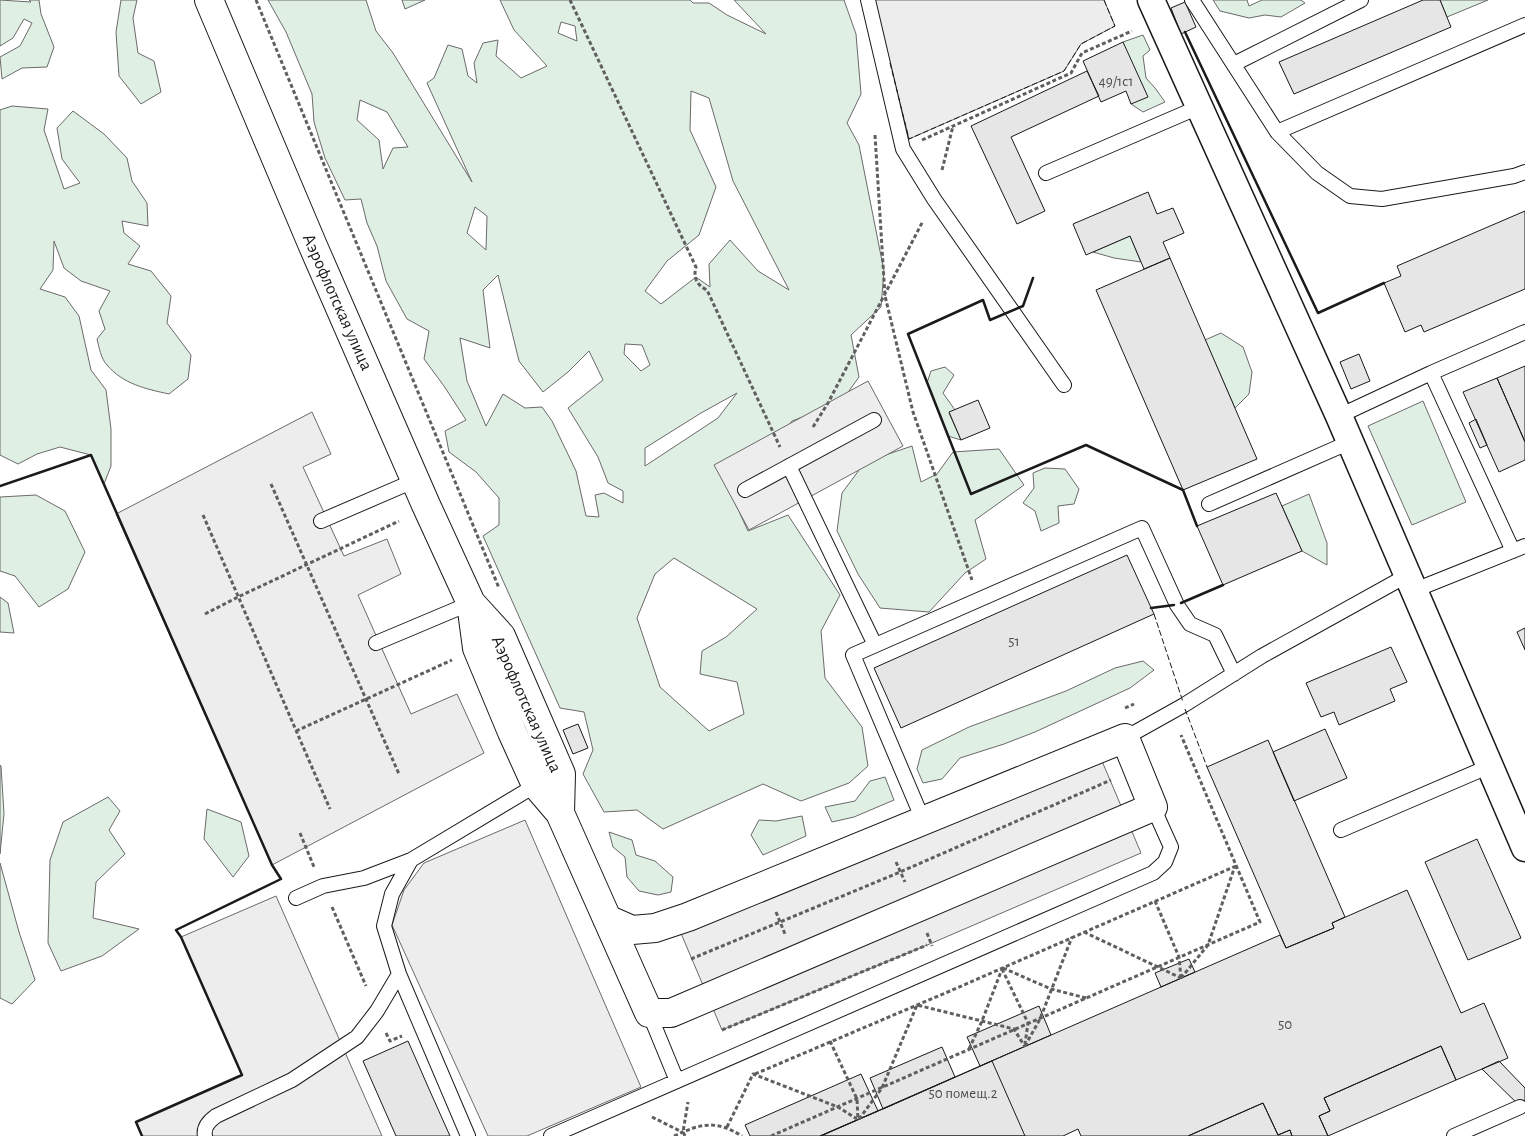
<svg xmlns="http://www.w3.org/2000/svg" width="1525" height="1136" font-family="'Alegreya Sans',sans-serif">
  <rect width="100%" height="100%" fill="#fff"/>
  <path fill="#e0efe3" stroke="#6a6a6a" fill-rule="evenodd" d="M0 0 31 2 29 0H39L41 14 54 47 47 67 22 68 2 79 0 57 20 46 32 23 24 19 13 38 0 46Z
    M121 0H137L133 18 138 53 154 61 161 92 141 104 119 76 116 32Z
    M268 0H366L376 31 393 53 472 182 427 83 434 78 448 45 462 49 468 76 477 83 474 63 483 43 498 40 496 56 521 78 547 66 514 30 500 0H690L693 3H709L727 15 766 34 734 0H844L856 34 861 94 847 123 859 145 884 271 881 307 851 335 859 377 841 402 792 421 764 457 729 490 748 531 788 515 840 595 821 631 825 678 862 727 868 766 849 783 801 801 763 784 663 829 637 810 604 812 583 774 593 750 584 712 560 708 483 536 499 525V498L476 472 449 452 445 431 466 420 444 386 424 359 429 331 407 319 386 281 377 246 367 223 361 199 345 200 325 158 314 122 312 94 286 32ZM561 22 575 26 577 41 558 33ZM691 91 709 98 733 181 789 290 758 271 730 240 709 264 710 287 696 277 661 304 645 291 667 261 699 235 716 187 690 130ZM360 100 387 112 408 147 393 148 383 169 379 140 357 120ZM475 207 487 216 486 250 467 233ZM498 275 519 361 543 392 568 372 589 351 603 380 568 408 598 457 608 483 623 491V503L604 493 595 495 599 517 586 516 576 471 552 421 542 407 525 408 503 394 486 426 467 381 460 338 490 348 483 290ZM625 344 642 345 650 365 641 371 624 354ZM737 393 718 418 645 466V448L701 413ZM674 558 757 609 726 637 702 651 700 674 737 682 744 714 709 731 660 687 637 618 655 574Z
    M402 0H425L405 9Z
    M1213 0H1247L1249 6 1262 0H1301L1305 3 1281 17 1265 15 1249 18 1220 11Z
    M1440 0H1488L1447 17Z
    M1143 35 1150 50 1143 56 1146 78 1155 88 1165 102 1143 112 1131 104 1123 42Z
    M12 106 48 109 44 130 64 189 80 183 62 159 57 128 73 111 104 134 127 158 132 181 147 203 148 226 122 221 124 233 140 246 128 264 151 271 171 296 167 323 191 355 188 379 169 394C146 389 123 384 107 365 101 359 99 347 97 339L105 329 99 311 110 291 81 281 64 268 54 241 53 270 40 289 65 297 79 316 91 370 106 390 111 429V466L104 484 91 455 60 447 37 454 18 464 0 455V110Z
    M1130 236 1141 262 1114 258 1093 252Z
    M1221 333 1243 347 1252 372 1249 394 1235 408 1205 340Z
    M945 367 954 375 943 393 955 410 949 413 961 440 948 436 927 383 931 371Z
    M1423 401 1466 502 1412 525 1368 426Z
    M912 446 921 482 937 474 953 452 999 449 1024 485 975 520 986 559 965 573 929 612 880 608 858 574 837 531 842 493 865 462Z
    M1045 468 1065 469 1079 489 1074 504 1058 506 1059 523 1041 531 1035 511 1023 503 1034 488 1033 473Z
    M1309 494 1327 543V565L1302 551 1282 506Z
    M36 495 65 511 85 552 68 589 39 607 15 576 0 571V497Z
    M0 597 8 603 14 633 0 632Z
    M1143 661 1154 670 1130 688 1035 732 1004 744 960 758 942 779 923 783 917 769 922 750 969 727 1066 691 1115 668Z
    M0 765 1 766 4 814 0 854Z
    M885 777 894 800 854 817 832 822 825 807 855 801 870 781Z
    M108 797 120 811 109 830 125 854 96 882 93 918 139 929 102 956 61 971 48 943 50 860 63 822Z
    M207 809 241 822 249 856 233 877 204 839Z
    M802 816 806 836 763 855 751 835 759 820 776 821Z
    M609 832 632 840 636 855 655 861 673 877 671 892 658 895 639 891 627 877 625 857 613 847Z
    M0 863 19 932 35 980 12 1004 0 998Z"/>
  <path fill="#ededed" stroke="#6a6a6a" d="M874 0H1104L1115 26 1081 44 1064 71 909 139Z
    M868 381 903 446 749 530 714 465Z
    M312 412 331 454 303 467 344 556 387 539 401 574 358 595 411 714 457 694 484 753 272 865 116 514Z
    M1099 754 1141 853 932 943 722 1030 680 931Z
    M525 820 641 1087 527 1136H488L392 925 404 890 424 863Z
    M276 896 382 1136H142L136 1122 242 1075 181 937Z"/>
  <path fill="#e6e6e6" stroke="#1a1a1a" d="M1423 0H1440L1451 27 1294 94 1279 62Z
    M1185 2 1196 27 1181 34 1171 8Z
    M1123 42 1148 97 1131 104 1126 91 1101 102 1083 61Z
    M1087 71 1099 96 1011 137 1045 211 1017 224 971 126Z
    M1148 192 1157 214 1173 208 1184 233 1163 242 1170 258 1144 269 1130 236 1086 255 1073 224Z
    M1525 211V289L1424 332 1421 325 1405 332 1384 283 1401 276 1397 266Z
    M1170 258 1257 459 1183 490 1096 290Z
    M1359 354 1370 381 1351 389 1340 362Z
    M1525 366V442L1497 378Z
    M1497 378 1525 442V460L1499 472 1463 392Z
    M978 400 990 428 961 440 949 412Z
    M1476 419 1487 445 1480 448 1469 423Z
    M1276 493 1302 551 1223 585 1197 526Z
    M1127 555 1154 614 901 728 874 668Z
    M1525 628V650L1517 632Z
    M1391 647 1407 682 1390 689 1395 701 1339 725 1334 712 1321 717 1306 683Z
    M578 724 588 748 573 754 563 730Z
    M1325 729 1347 778 1294 801 1273 752Z
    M1268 740 1345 917 1332 923 1334 928 1286 948 1207 767Z
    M1477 839 1521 938 1468 960 1425 862Z
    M1407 890 1461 1013 1484 1003 1508 1058 1456 1080 1441 1046 1324 1098 1330 1111 1319 1116 1328 1136H1292L1290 1130 1278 1135 1263 1103 1188 1136H1081L1078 1129 1063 1136H820L1280 935 1286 948 1334 928 1332 923Z
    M1189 959 1195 972 1161 987 1155 973Z
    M1039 1006 1051 1035 980 1066 967 1037Z
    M408 1041 429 1089 450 1136H396L363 1061Z
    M1441 1046 1456 1080 1328 1136 1319 1116 1330 1111 1324 1098Z
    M942 1047 955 1077 883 1109 870 1078Z
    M992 1061 1025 1136H820L883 1109Z
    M1499 1061 1525 1088V1111L1482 1069Z
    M861 1074 878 1111 821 1136H750L745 1125Z
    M1263 1103 1278 1135 1290 1130 1292 1136H1188Z"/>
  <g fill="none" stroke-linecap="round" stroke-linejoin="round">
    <defs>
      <path id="lane" d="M868 0 903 149 934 199 1064 385
        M1192 0 1277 132 1317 173 1350 196 1382 199 1514 176 1525 172
        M1234 64 1361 0
        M1277 132 1525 25
        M1046 173 1199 107
        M1431 373 1513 551
        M1339 416 1431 373 1525 332
        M789 466 875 645
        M745 490 874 420
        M1209 504 1350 442
        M321 521 416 480
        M1415 590 1525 546
        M376 643 471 603
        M1125 738 1184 705 1262 656 1408 575
        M923 820 853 655 1142 528 1177 605 1190 624 1215 635 1234 674
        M1341 830 1490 766
        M296 898 323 886 364 878 411 860
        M649 1013 677 1081
        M205 1136C203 1127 209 1121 216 1116L292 1080 357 1037 377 1011 399 974
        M468 1136 399 974 384 926 392 894 411 860 536 785
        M551 1136 1153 873 1165 862 1171 847 1153 807
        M1454 1136 1520 1107"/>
      <path id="street" d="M1151 0 1339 416 1525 848"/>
      <path id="secondary" d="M209 0 313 246 426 505 471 603 501 636 561 774 560 813
        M471 603 477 648 512 732 536 785 560 813 649 1013H671L1153 807 1125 738 688 917 655 928 632 930 607 919"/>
    </defs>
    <use href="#lane" stroke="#1a1a1a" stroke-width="16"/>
    <use href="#street" stroke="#1a1a1a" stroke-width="29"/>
    <use href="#secondary" stroke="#1a1a1a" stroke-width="30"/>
    <path stroke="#5f5f5f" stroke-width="3" stroke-dasharray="4 2.5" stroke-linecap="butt" d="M256 0 499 588
      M570 0 696 267C693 278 697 285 707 290L780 447
      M875 135 885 296 913 412 972 580
      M922 140 1071 73 1082 53 1132 31
      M942 170 953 126
      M813 427 828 403 923 221
      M271 484 399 774
      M203 515 330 809
      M205 614 238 597 399 521
      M1125 708 1134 704
      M296 731 452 660
      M300 833 314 867
      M896 862 905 882
      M1155 901 1179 957 1181 978
      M332 907 366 986
      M776 912 785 934
      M1084 932 1181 978
      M927 933 932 946
      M691 959 900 872 1111 780
      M1003 968 1051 989 1086 998
      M1002 969 1028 1023 1025 1044
      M1181 978 1208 945 1235 866
      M722 1030 927 945
      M386 1033 390 1041 402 1036
      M830 1041 857 1099 858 1120
      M1025 1046 1040 1019 1072 937
      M969 1049 982 1021 1002 969
      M755 1074 950 991 1236 866
      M652 1117 682 1132
      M859 1119 882 1088 917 1005 1014 1029 1025 1047
      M727 1127 753 1074 838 1107 857 1119
      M674 1136C702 1123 716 1120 742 1136
      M685 1136 683 1132 688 1102
      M771 1136 1260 922 1181 735"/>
    <use href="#lane" stroke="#fff" stroke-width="14"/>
    <use href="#street" stroke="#fff" stroke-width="26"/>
    <use href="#secondary" stroke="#fff" stroke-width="28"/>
    <path stroke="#1a1a1a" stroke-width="1" stroke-dasharray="6 2.5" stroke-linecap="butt" d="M890 63 909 139 1064 71 1081 44 1115 26 1104 0
      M1154 614 1183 702
      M1185 709 1207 767"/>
    <path stroke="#1a1a1a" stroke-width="2.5" d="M1185 32 1318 313 1384 283
      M1033 278 1023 306 990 320 983 300 908 334 971 494 1086 445 1183 490 1197 526
      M0 486 91 455 272 865 281 879 176 930 181 937 242 1075 136 1122 142 1136
      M1181 603 1223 585
      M1151 608 1174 605"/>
  </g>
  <g text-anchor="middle" stroke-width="4" stroke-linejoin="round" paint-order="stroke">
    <g font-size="15" fill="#4d4d4d">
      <text x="1116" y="86">49/1с1</text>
      <text x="1014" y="646">51</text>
      <text x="1285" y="1029">50</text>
      <text x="963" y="1098">50 помещ.2</text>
    </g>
    <g font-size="18" fill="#1a1a1a" stroke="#fff">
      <text transform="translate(338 302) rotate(66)" y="6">Аэрофлотская улица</text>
      <text transform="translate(527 704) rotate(66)" y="6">Аэрофлотская улица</text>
    </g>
  </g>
</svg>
